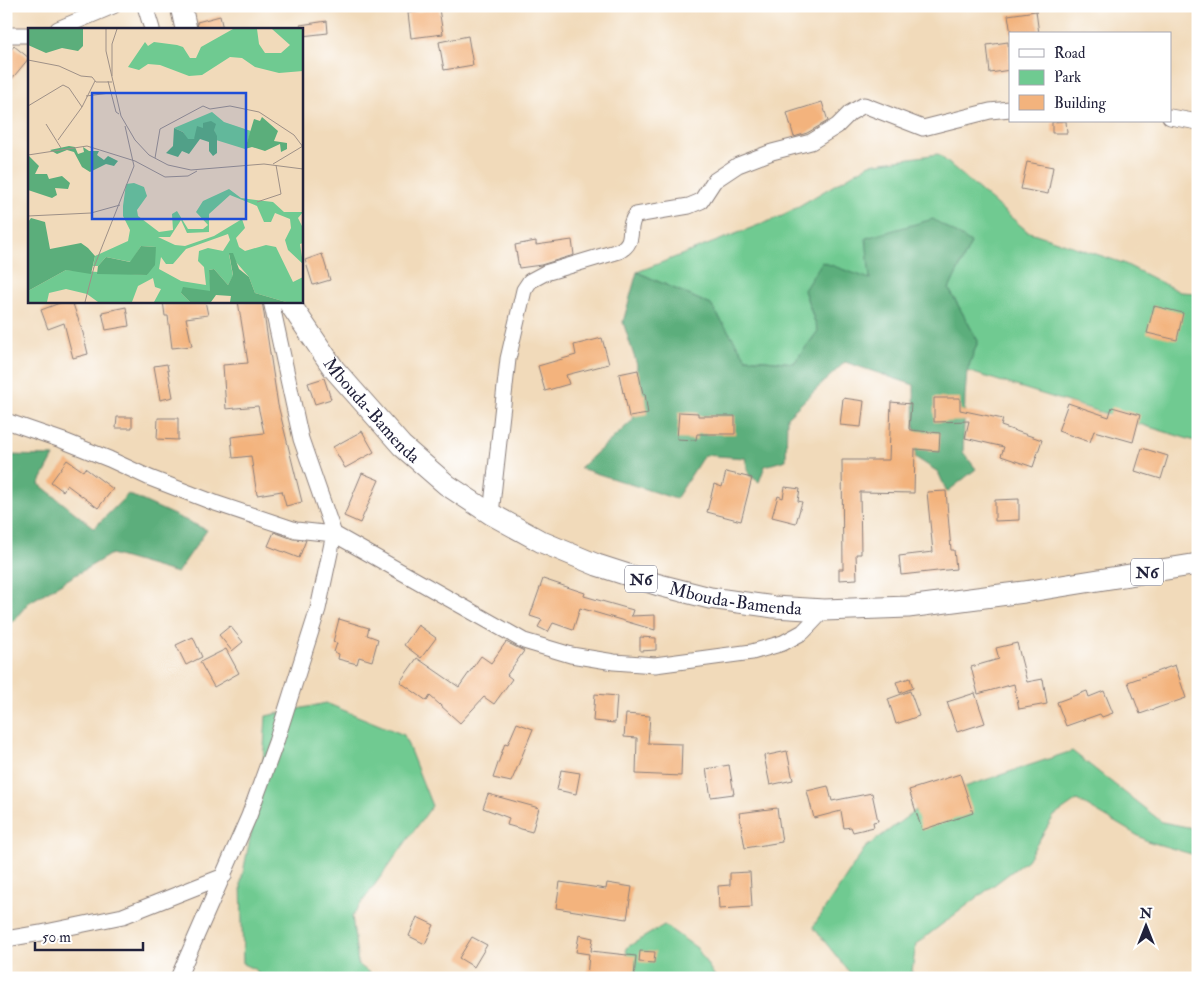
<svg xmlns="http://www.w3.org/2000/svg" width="1204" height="984" font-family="'IM FELL Double Pica',serif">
  <rect width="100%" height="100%" fill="#fff"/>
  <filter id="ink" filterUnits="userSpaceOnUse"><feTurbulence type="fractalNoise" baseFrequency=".02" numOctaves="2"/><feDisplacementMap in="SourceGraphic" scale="10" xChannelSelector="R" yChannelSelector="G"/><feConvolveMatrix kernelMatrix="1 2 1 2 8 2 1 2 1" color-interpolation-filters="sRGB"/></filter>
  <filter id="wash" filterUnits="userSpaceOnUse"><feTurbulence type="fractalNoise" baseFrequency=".0096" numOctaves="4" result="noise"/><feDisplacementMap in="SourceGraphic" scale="20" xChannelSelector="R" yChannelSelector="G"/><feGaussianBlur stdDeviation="1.12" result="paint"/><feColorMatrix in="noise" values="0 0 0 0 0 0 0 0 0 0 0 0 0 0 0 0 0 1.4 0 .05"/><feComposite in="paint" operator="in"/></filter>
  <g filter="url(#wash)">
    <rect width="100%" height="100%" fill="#f1daba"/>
    <path fill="#6fca91" stroke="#487666" d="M938 154 1027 231 1123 263 1180 292 1198 293V442L967 371 978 341 949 289 971 243 870 279 804 290 818 331 794 363 746 358 711 305 637 272 782 216 870 164Z
      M326 703 404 735 432 806 352 916 358 964 376 978H261L256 970 243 964 241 882 262 780 266 716Z
      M1072 751 1162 822 1198 829V856L1147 841 1077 800 1054 816 1027 860 916 944 911 978H854L813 927 865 848 932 798Z
      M664 925 697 948 716 978H630L626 948Z"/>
    <path fill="#5bae7b" stroke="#3e685b" d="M933 219 971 243 949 289 978 341 967 371 965 396 963 452 976 469 947 492 938 472 915 457 914 385 845 362 787 417 786 460 765 466 759 482 749 475 745 458 704 455 676 499 580 468 633 420 637 365 623 322 637 272 711 305 746 358 794 363 818 331 804 290 822 262 870 279 866 238Z
      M6 455 54 456 39 484 94 528 128 494 207 530 177 573 111 554 28 603 13 622H6Z"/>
    <g id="blocks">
      <path fill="#f3b37d" d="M439 9 443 34 411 38 408 13Z
        M1036 11 1039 34H1011L1008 15Z
        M220 16 223 29H198L197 22Z
        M327 21 328 33 302 36 300 25Z
        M468 36 473 65 444 70 439 42Z
        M1008 42 1010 70 990 73 987 45Z
        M14 46 29 58 6 86V56Z
        M822 102 828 121 807 133 794 137 787 113Z
        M1066 121 1067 133H1052V122Z
        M1027 162 1053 167 1048 194 1021 189Z
        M572 240 574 255 541 265 519 268 515 245 536 241V245Z
        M322 254 330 280 313 285 305 260Z
        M65 301H72L83 333 88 354 73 358 64 323 48 329 41 310Z
        M163 301H205L208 315 186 318 192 346 172 348 168 316H165Z
        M238 301H262L278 405 302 502 286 506 282 491 257 495 251 456 233 458 231 437 264 433 258 406 226 409 223 365 248 363Z
        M1154 306 1183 313 1177 340 1147 333Z
        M126 307 129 326 106 330 102 312Z
        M602 338 609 364 566 375 569 384 545 391 538 366 576 355 574 345Z
        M167 364 173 397 160 400 154 366Z
        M638 370 643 394H645L648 414 629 417 624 392 623 393 619 374Z
        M324 378 331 399 315 404 308 383Z
        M843 398 864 401 861 427 840 425Z
        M934 398H960V410L1003 419 1001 426 1042 440 1033 467 1001 456 1004 447 965 438 969 421 934 422Z
        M891 402 911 404 909 429 911 430 940 433 939 451 915 449 914 493 860 492 861 554H856L857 579 839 580V569H843L842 460H889Z
        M1068 403 1109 417 1112 407 1140 415 1133 442 1094 431 1090 442 1058 431Z
        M679 412 698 413V416H735V434H697L696 440 677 439Z
        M117 417H132V428H116Z
        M158 418H178V440L157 439Z
        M362 431 374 452 345 468 333 447Z
        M1142 448 1168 456 1161 479 1135 471Z
        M67 460 83 471 85 468 113 489 98 508 67 485 63 491 51 482Z
        M726 472 752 478 741 521 707 512 714 484 722 487Z
        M362 473 379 480 360 523 344 516Z
        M785 487 800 489 798 501 802 502 796 523 772 517 778 496 783 498Z
        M946 491 951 550H954L956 569 901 575 899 556 933 552 927 492Z
        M1019 499V520L995 521V500Z
        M274 532 293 539 306 540 299 558 268 546Z
        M543 579 585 593 584 596 633 610 631 616 655 615V630L580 608 573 630 553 623 548 632 538 627 542 620 530 616Z
        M339 619 369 628 367 635 378 639 372 661 359 657 357 664 338 659 339 654 334 652 337 643 333 642Z
        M418 625 436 638 421 658 404 645Z
        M230 626 243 642 232 651 219 635Z
        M193 637 202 657 186 665 176 645Z
        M640 637 656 638V650L640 651Z
        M506 642 524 651 507 675 512 679 494 704 484 697 460 723 430 696 427 701 400 682 417 658 459 687 481 656 491 663Z
        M1017 643 1027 682 1043 679 1047 704 1019 709 1014 684 978 694 971 667 999 659 996 648Z
        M226 649 239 673 214 687 200 662Z
        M1175 665 1186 698 1140 714 1128 682Z
        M910 678 913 688 900 693 896 682Z
        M910 691 919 716 896 724 888 699Z
        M1087 691 1089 697 1104 691 1113 713 1102 717 1100 714 1066 726 1057 702Z
        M975 693 985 723 957 732 947 702Z
        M595 694 617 696 615 723 593 721Z
        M626 714 650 716 648 743 682 744 681 776 636 774 637 738 624 737Z
        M517 723 533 729 515 773 511 782 493 778 505 743 508 744Z
        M787 751 793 780 770 785 764 756Z
        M729 765 734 794 711 797 706 769Z
        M561 770 580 773 576 794 557 790Z
        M960 774 973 813 922 830 909 790Z
        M828 786 832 801 872 793 878 821 873 822 874 827 853 832 851 827 844 828 841 811 814 818 807 791Z
        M488 794 539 808 532 832 507 825 509 818 483 808Z
        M777 808 782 842 745 848 739 813Z
        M750 872 752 907 719 909 718 886 730 885V873Z
        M560 882 606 889 607 883 632 887 627 919 556 908Z
        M417 917 434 925 425 944 409 936Z
        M579 935 593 938 591 951 636 956 634 978H587L589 954 576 952Z
        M472 937 487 945 474 967 459 958Z
        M640 951 655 952 654 963 639 962Z"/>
    </g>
  </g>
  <g filter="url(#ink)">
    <use href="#blocks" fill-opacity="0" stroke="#8a7e7a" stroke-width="1"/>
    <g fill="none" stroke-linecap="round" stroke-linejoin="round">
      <defs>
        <path id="minor" d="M145 6 152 29
          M58 29 113 6
          M6 35H29
          M1170 117 1198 122
          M6 421 64 441 109 459 150 478 215 503 296 530 334 534 524 641 571 655 614 662 655 665 752 652 783 643 803 632 824 610
          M491 514 508 359 524 290 530 281 545 273 619 251C638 241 625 227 636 215L689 206 701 201 714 181 738 165 772 152 811 142 837 126 850 113 864 105 923 128 990 111 1010 109
          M6 939 41 933 123 916 224 876
          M178 978 249 816 276 742 318 609 334 534 301 439 271 301"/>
        <g id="highway">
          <path d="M181 6 186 29"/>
          <path id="s1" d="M288 301 334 369 402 446 447 485 491 514 542 542 597 565 659 585 710 598 774 607 824 610 908 607 1024 592 1198 564"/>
        </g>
      </defs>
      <use href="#minor" stroke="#8a7e7a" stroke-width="17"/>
      <use href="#highway" stroke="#8a7e7a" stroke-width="23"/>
      <use href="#minor" stroke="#fff" stroke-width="15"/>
      <use href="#highway" stroke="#fff" stroke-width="21"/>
    </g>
  </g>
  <g text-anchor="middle" stroke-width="5" stroke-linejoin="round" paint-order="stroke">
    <g fill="#fff" stroke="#646476" stroke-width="1">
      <rect x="1131" y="558.5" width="32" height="27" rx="4"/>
      <rect x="625" y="565.5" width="32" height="27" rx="4"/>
    </g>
    <g font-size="16" font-weight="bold" fill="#22223b">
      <text x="1147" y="578">N6</text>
      <text x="641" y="585">N6</text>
    </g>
    <g font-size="18" fill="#22223b" stroke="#fff">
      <text dy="6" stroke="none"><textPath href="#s1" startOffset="138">Mbouda-Bamenda</textPath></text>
      <text dy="6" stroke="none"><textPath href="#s1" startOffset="558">Mbouda-Bamenda</textPath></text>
    </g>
  </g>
  <g transform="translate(28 28)">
    <rect width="275" height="275" fill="#f1daba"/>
    <path d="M205 1H229L231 16 237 25H253L262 17 244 1H275V43L251 45 227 39 214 30 202 29 174 47 161 48 132 37 120 36 111 42 100 39 117 14 120 18 126 14 149 17 155 19 162 30H168L173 19ZM184 84 196 94 223 103 217 121 188 112 186 102 175 100 166 111H159L155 104 146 100ZM106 155 116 159 119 168 109 182 110 188 131 204 145 202 144 186 149 183 160 201H175L180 197 168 184 175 173 201 161 213 170 245 174 256 184H275L270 190 275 200V215L272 216 275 236 260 222 257 212 263 200 262 191 247 185 243 194H236L229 178 202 167 181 186V204L159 205 153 192 142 209H130L147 217 157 218 186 208 214 191 217 200 208 210 211 219 217 223 238 217 248 219 265 254 275 249V274H258L227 265 221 249 201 226 205 248 200 257 186 241 181 242 183 263 153 265 162 274H126L133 261 127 259 125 250 110 258 104 274H70L59 266 38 261 21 265 19 274H0V263L38 242 119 247 128 219 113 218 103 234 78 229 70 238H65L67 228 100 213 102 202 95 188V178L98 156ZM200 206 202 212 195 223 180 220 171 223 170 233 176 239 178 257 153 253 131 241 133 229 138 236H145L158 221Z" fill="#6fca91" fill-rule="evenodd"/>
    <path d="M0 1H55V18L50 23 34 20 18 25 0 17ZM234 89 250 103 246 113 259 115V121L253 124 252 116 237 123 224 119 217 121 226 91 232 93ZM183 93 188 96 186 102 189 108V125L185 128 181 123V114L172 111 161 126 154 123 150 129 138 125 145 118 146 100 155 104 160 111H166L169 98 175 100V95ZM41 118 47 119 50 126 56 124 55 119 61 123H71L69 127 76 132 80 128 90 133 86 138 78 136 62 144 54 139 46 124 39 122 29 126 22 122ZM1 128 11 138 7 146H19L21 151 34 148 42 155 40 161 27 160 29 167 24 170 0 162ZM3 190 17 194 22 221 53 215 60 220 67 228 63 246 38 242 0 263V194ZM113 218 128 219 127 237 119 247 69 246 70 238 78 229 102 234ZM201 225H205L211 241 221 249 227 265 258 274H202L203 268 188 267 183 274H162L153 265 155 259 182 263 181 242 186 241 200 257 205 247Z" fill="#5bae7b"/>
    <path fill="none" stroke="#9e9087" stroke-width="1" d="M78 1V23L93 88 107 112 121 127 140 137 163 142 236 136 275 141M0 32 31 38 53 48 64 49 68 54H84M84 48V16L89 1M80 53 88 84 91 86M58 68 82 65M0 78 35 57 41 60 54 79M18 96 33 120M30 112 54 79 67 53M0 127 59 118 107 133 137 149 160 148 169 143M127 130 132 101 175 78 182 81 202 78 231 84 266 107 275 119M245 136 275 118M229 174 253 166 248 137M0 188 63 185 92 177M57 274 66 239 106 138 97 98"/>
    <path fill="#1d4ed8" fill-opacity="0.15" stroke="#1d4ed8" stroke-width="2.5" d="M64 65H218V191H64Z"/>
    <rect width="275" height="275" fill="none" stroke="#22223b" stroke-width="2.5"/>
  </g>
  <rect width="1204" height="984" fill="none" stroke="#fff" stroke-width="25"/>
  <rect x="1009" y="32" width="162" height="90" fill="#ffffff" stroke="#a7a7b1"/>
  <rect x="1019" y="49" width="25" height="8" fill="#ffffff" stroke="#a7a7b1"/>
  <text x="1054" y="58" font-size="15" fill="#22223b">Road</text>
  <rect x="1019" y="70" width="25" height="15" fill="#6fca91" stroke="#a7a7b1"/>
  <text x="1054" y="82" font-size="15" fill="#22223b">Park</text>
  <rect x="1019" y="95" width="25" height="15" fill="#f3b37d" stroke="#a7a7b1"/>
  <text x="1054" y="108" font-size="15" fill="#22223b">Building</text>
  <g transform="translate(1146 926)" stroke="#ffffff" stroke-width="4" paint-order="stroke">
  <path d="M0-4L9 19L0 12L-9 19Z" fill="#22223b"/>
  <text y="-8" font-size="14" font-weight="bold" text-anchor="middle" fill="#22223b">N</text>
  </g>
  <path d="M35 942v8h108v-8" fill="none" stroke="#22223b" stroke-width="2.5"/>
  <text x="42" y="942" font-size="15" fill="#22223b" stroke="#ffffff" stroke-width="4" paint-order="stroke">50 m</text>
</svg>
